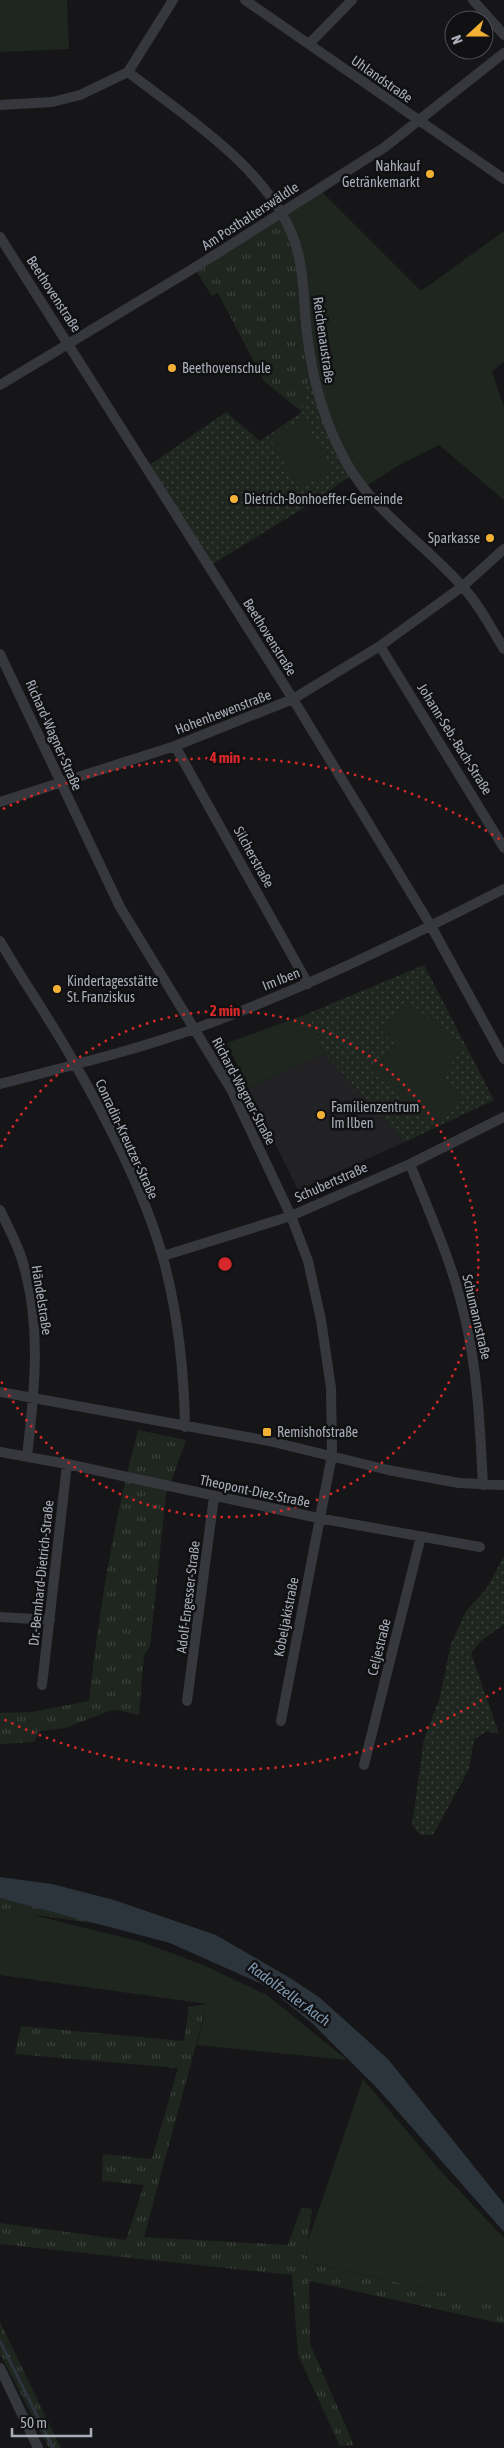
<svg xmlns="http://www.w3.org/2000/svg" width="504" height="2448" font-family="'Asap Condensed',sans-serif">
  <defs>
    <pattern id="grass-tufts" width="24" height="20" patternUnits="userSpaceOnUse" patternTransform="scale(1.25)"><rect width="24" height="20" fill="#1e261f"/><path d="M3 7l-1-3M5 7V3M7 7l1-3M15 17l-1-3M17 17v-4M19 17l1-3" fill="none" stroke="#3c433d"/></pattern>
    <pattern id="park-dots" width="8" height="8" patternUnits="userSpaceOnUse" patternTransform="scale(1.25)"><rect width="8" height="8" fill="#1e261f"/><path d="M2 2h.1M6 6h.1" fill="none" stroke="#3c433d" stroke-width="1.8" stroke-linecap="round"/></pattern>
  </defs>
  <rect width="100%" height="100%" fill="#161618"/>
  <path fill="#222225" d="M325 1054 405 1142 298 1190 248 1088Z"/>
  <path fill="url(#grass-tufts)" d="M281 213 292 233 311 363 302 412 264 381 218 293 212 296 194 268Z
    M138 1430 186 1440 166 1495 150 1646 144 1656 139 1715 117 1710 109 1711 65 1728 39 1731 34 1742 0 1744V1713L32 1712 89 1701C99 1610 114 1519 138 1430Z
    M0 1898 107 1925 0 1910Z
    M207 2004 144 2237 288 2245 301 2208 312 2209 306 2255 313 2264 504 2305V2324L309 2281 310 2344 354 2445 340 2446 298 2355 292 2275 0 2244V2223L126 2240 144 2185 102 2181 103 2154 152 2159 178 2068 15 2054 21 2026 184 2041 189 2007Z
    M0 2322 61 2448H49L0 2354Z"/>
  <path fill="url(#park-dots)" d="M311 363 353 474 312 503 209 566 147 467 226 412 260 441 302 412Z
    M424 965 494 1100 405 1142 325 1054 307 1014Z
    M504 1556V1624L481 1641 471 1653 499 1734 487 1731 474 1740 469 1769 433 1835H420L412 1825 424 1739 440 1697 451 1644 466 1611 487 1588Z"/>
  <path fill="#1e261f" d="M0 0H67L69 49 0 52Z
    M318 188 421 291 504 231V361L492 372 504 407V500L439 445 401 464 363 488 321 406 302 277 281 213Z
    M303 418 333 469 299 489 270 438Z
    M407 1001 465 1046 441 1078 463 1097 438 1127 372 1072 395 1044 382 1033Z
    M307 1014 325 1054 248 1088 227 1043Z
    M0 1910 21 1912 142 1942 203 1965 267 1995 347 2060 197 2045 207 2004 0 1975Z
    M363 2079 438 2168 504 2238V2305L314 2264 308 2260 306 2247Z"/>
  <path fill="#2c353c" d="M0 1877 52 1884 114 1900 216 1935 290 1978 319 1997 388 2059 504 2204V2232L378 2089 313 2024 266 1986 170 1943 0 1898Z"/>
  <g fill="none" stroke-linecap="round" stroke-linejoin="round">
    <path stroke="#2c353c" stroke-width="3" d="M0 2341 53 2448"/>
    <path stroke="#37383d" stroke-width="10" d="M245 0 504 179
      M473 0 504 35
      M309 44 352 0
      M128 72C184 115 263 166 291 232 305 264 303 300 307 333 312 379 324 422 346 462 374 512 425 544 462 586 479 604 491 628 504 649
      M0 105 52 102 80 95 128 72 173 0
      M0 237 293 699 431 926 504 1059
      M0 385 194 268 385 147 504 53
      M380 646 504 848
      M0 654 120 907 232 1091 291 1216 308 1261 321 1320 331 1388 332 1455 281 1721
      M175 746 308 984
      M0 802 175 746 293 699 380 646 463 586 504 549
      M0 941C24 983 52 1022 75 1064 107 1120 146 1196 163 1258 178 1313 184 1369 185 1427
      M0 1084C65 1067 133 1051 197 1028 303 989 404 940 504 889
      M410 1164C430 1214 453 1264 465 1318 478 1373 480 1429 483 1485
      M0 1210C10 1231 21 1251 26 1274 41 1333 34 1396 27 1456
      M163 1256 291 1216 410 1164 504 1117
      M0 1392 269 1441 388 1470 459 1483 504 1485
      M0 1452 67 1464 318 1518 480 1547
      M0 1617 50 1620
      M42 1685 67 1464
      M187 1701 214 1497
      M364 1765 421 1536
      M0 2368 38 2448"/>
  </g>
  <g fill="none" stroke="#d62828" stroke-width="2.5" stroke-dasharray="2.5 5">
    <path d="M1 1147A253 253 0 1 1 1 1381"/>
    <path d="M501 1688A506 506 0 0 1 3 1719M3 809A506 506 0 0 1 501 840"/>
  </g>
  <g fill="#f2b134" stroke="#111113" stroke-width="2">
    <circle cx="430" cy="174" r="5"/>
    <circle cx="172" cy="368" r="5"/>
    <circle cx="234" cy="499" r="5"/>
    <circle cx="490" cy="538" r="5"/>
    <circle cx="57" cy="989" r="5"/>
    <circle cx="321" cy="1115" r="5"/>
    <rect x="262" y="1427" width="10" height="10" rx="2.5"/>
  </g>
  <g text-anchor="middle" stroke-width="5" stroke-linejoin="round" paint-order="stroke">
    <g font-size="14" fill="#a8adb8" stroke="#111113">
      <text transform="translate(382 79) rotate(35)" y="5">Uhlandstraße</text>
      <text transform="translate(250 216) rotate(-33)" y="5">Am Posthalterswäldle</text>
      <text transform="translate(54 294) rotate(57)" y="5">Beethovenstraße</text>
      <text transform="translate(324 340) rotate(82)" y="5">Reichenaustraße</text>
      <text transform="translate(270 637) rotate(58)" y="5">Beethovenstraße</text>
      <text transform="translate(223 712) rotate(-21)" y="5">Hohenhewenstraße</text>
      <text transform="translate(54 735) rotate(66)" y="5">Richard-Wagner-Straße</text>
      <text transform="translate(455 739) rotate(58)" y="5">Johann-Seb.-Bach-Straße</text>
      <text transform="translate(254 857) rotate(61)" y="5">Silcherstraße</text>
      <text transform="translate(281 979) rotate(-22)" y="5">Im Iben</text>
      <text transform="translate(244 1091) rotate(62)" y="5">Richard-Wagner-Straße</text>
      <text transform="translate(127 1139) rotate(65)" y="5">Conradin-Kreutzer-Straße</text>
      <text transform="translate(331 1182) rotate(-24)" y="5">Schubertstraße</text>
      <text transform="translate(42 1300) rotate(81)" y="5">Händelstraße</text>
      <text transform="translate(477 1317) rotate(77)" y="5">Schumannstraße</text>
      <text transform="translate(255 1491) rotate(12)" y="5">Theopont-Diez-Straße</text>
      <text transform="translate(41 1573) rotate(-84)" y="5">Dr.-Bernhard-Dietrich-Straße</text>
      <text transform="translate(188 1597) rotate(-83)" y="5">Adolf-Engesser-Straße</text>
      <text transform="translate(286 1617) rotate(-79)" y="5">Kobeljakistraße</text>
      <text transform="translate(379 1647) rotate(-76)" y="5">Celjestraße</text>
    </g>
    <g font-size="14" fill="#a8adb8" stroke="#111113" text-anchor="start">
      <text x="420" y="171" text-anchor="end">Nahkauf<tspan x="420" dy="16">Getränkemarkt</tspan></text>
      <text x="182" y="373">Beethovenschule</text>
      <text x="244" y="504">Dietrich-Bonhoeffer-Gemeinde</text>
      <text x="480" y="543" text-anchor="end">Sparkasse</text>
      <text x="67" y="986">Kindertagesstätte<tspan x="67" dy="16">St. Franziskus</tspan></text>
      <text x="331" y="1112">Familienzentrum<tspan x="331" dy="16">Im Ilben</tspan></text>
      <text x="277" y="1437">Remishofstraße</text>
    </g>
    <g font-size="15" font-style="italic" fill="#7f9bb3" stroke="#111113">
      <text transform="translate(289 1994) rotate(36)" y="5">Radolfzeller Aach</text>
    </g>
  </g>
  <circle cx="225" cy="1264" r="8" fill="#d62828" stroke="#111113" stroke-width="2.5"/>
  <g font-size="15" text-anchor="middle" font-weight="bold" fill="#d62828" stroke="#111113" stroke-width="5" stroke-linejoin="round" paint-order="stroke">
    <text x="225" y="763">4 min</text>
    <text x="225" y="1016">2 min</text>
  </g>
  <g transform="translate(469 35) rotate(249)"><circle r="24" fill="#111113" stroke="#4d4f55"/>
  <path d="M0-4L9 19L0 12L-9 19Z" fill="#f2b134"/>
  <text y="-8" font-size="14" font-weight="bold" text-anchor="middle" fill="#a8adb8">N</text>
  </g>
  <path d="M12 2428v8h79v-8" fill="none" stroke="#a8adb8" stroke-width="2.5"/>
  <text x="20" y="2428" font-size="15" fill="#a8adb8" stroke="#111113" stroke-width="4" paint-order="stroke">50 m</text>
</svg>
